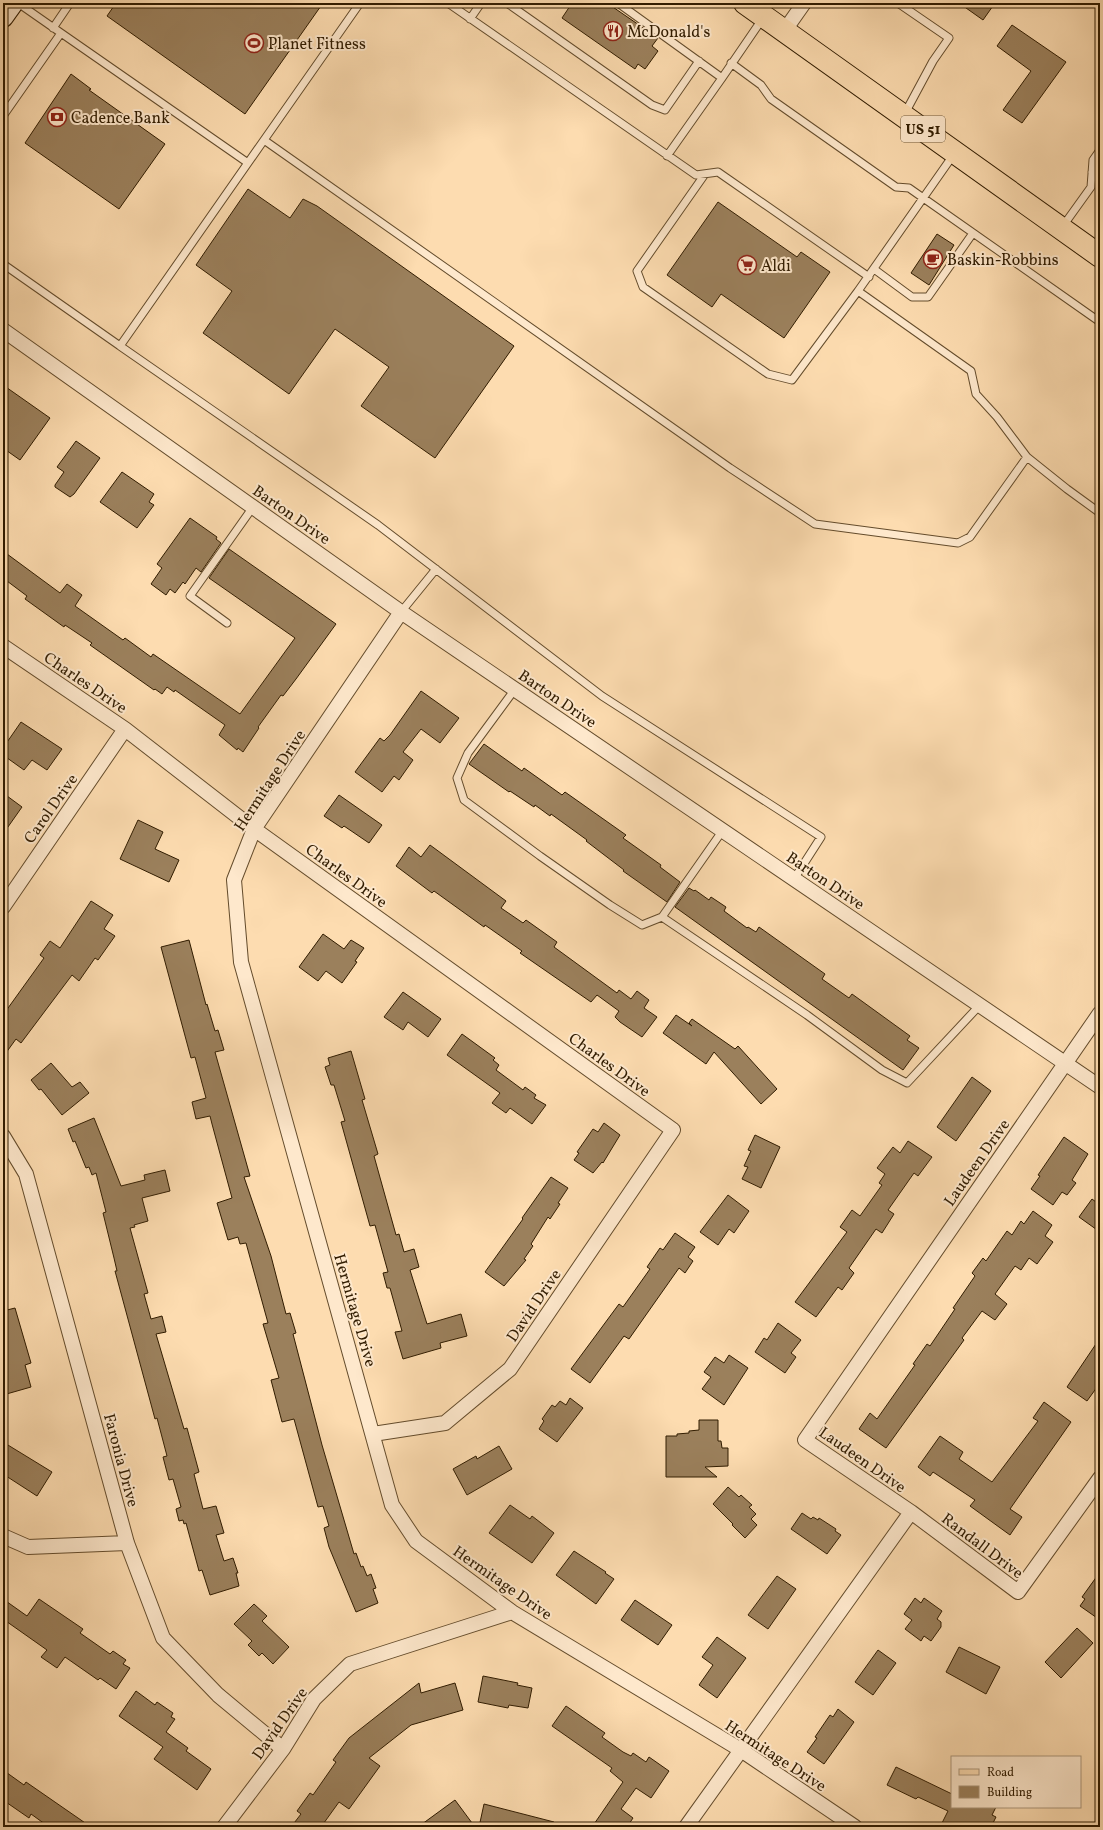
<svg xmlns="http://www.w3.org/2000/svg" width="1103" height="1830" font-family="Vollkorn,serif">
  <rect width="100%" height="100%" fill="#fddcb0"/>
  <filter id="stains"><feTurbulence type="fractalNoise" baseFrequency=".005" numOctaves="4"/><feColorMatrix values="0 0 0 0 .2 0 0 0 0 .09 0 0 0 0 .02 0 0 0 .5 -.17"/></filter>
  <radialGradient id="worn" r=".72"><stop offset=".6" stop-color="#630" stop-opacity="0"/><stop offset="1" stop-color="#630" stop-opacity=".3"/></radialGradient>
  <path fill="#9b805c" stroke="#311c00" d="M116 3H323L245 114 107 16Z
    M572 3H607L658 38 652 46 658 51 645 69 638 64 635 69 562 18Z
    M959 3H995L983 20Z
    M1012 25 1066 62 1022 123 1003 110 1031 71 997 46Z
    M71 74 91 89 89 90 165 144 119 209 25 143Z
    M248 189 290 218 303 199 317 206 514 346 435 458 361 406 389 367 335 329 289 394 203 333 232 291 196 265Z
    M718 202 797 257 801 252 830 272 784 338 721 294 712 307 667 275Z
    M937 234 954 245 929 285 911 273Z
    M3 385 50 418 20 460 3 448Z
    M76 441 100 458 74 494 70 497 55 487V485L64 472 57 467Z
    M122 472 154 494 149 502 154 505 137 528 100 502Z
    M190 518 217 537 216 539 221 543 201 572 196 568 185 584 183 582 175 593 170 589 166 595 151 584 162 568 157 564Z
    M229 549 336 624 296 679 283 696 281 695 258 727 259 728 243 752 238 748 237 750 219 735 225 725 175 690 174 692 167 687 162 694 155 689 154 690 90 645 92 643 65 625 64 627 25 599 27 596 3 578V551L60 593 67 584 82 595 75 606 123 640 125 638 151 657 153 654 240 714 295 638 209 578Z
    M421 691 459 718 440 743 421 729 403 752 413 760 399 780 394 776 382 792 355 772 380 738 384 741 390 735Z
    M21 722 62 749 47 770 32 760 24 770 3 755V748Z
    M484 744 522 771 524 768 562 795 565 792 626 835 623 838 661 865 660 867 680 882 667 902 623 871 624 870 586 841 587 840 551 814 550 816 535 805 534 807 510 791 509 792 469 764Z
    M3 793 22 807 3 834Z
    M339 795 382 825 369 843 344 826 342 828 324 816Z
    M138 820 163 832 155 849 179 860 169 882 120 859Z
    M430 845 506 901 501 908 523 923 526 920 557 942 554 947 617 993 619 990 631 999 637 991 649 1000 644 1008 657 1017 642 1037 620 1022 615 1017 619 1011 597 995 591 1002 520 953 522 951 485 925 484 927 434 891 432 893 396 866 409 847 421 857Z
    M689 888 694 891 695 890 709 900 711 897 726 907 724 911 747 928 748 927 756 932 759 927 825 974 822 979 849 998 852 994 910 1036 907 1040 919 1048 903 1070 675 907Z
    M91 901 113 915 104 929 115 936 98 960 95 958 79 981 72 975 21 1043 16 1039 3 1057V1015L44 958 40 955 50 941 60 948Z
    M323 934 344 949 351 940 364 948 355 961 357 962 342 983 326 971 318 981 299 967Z
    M189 940 206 1005 207 1004 215 1031 218 1030 224 1050 215 1052 250 1176 244 1177 271 1256 286 1314 290 1313 296 1333 293 1334 322 1445 354 1554 356 1553 361 1567 363 1566 367 1576 371 1574 376 1588 373 1589 378 1603 356 1612 329 1547 324 1528 329 1526 323 1506 318 1507 294 1419 282 1422 271 1380 279 1378 263 1324 268 1323 246 1243 240 1244 238 1237 228 1240 217 1203 232 1198 212 1124 210 1116 196 1119 192 1102 206 1098 195 1057 191 1058 161 947Z
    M403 992 441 1019 428 1037 408 1022 403 1030 384 1017Z
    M676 1015 692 1026 689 1023 692 1019 735 1049 738 1046 777 1089 761 1104 714 1052 706 1064 663 1033Z
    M462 1034 495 1058 493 1060 499 1065 496 1070 523 1090 525 1087 536 1095 534 1098 546 1105 532 1124 510 1108 506 1113 492 1103 500 1093 447 1055Z
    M351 1051 365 1099 362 1100 378 1154 374 1156 396 1235 399 1234 404 1252 414 1249 419 1267 410 1270 427 1324 461 1314 467 1336 440 1343 441 1348 403 1359 395 1332 402 1331 390 1288H387L383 1273 388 1272 375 1225 370 1226 341 1122 345 1121 334 1085H331L325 1067 330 1065 328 1058Z
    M51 1063 72 1087 80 1082 89 1093 62 1115 41 1089 39 1090 31 1080Z
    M972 1077 991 1091 956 1141 937 1127Z
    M94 1118 121 1186 145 1180 144 1175 165 1170 170 1191 142 1198 148 1221 134 1225 135 1227 130 1228 148 1293 144 1294 151 1319 162 1316 166 1332 156 1334 184 1429 187 1428 199 1472 194 1474 203 1509 216 1506 224 1533 216 1535 224 1561 233 1558 238 1573H236L239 1586 210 1595 202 1570 199 1571 186 1523 184 1524 183 1520 179 1521 176 1509 181 1507 173 1479 169 1480 163 1457 167 1456 157 1418 155 1419 115 1271H117L114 1258 103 1213 106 1212 96 1173 92 1175 89 1167 86 1168 75 1141 73 1142 68 1129Z
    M604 1123 620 1135 603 1163 602 1162 593 1173 574 1160 579 1153 577 1152 593 1129 598 1132Z
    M755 1135 780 1147 761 1188 742 1179 748 1167 744 1166 751 1151 748 1150Z
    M1064 1137 1088 1154 1072 1180 1076 1183 1067 1195 1062 1192 1053 1205 1031 1189 1040 1176 1038 1175Z
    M908 1141 932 1157 918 1176 914 1173 888 1210 894 1214 882 1233 876 1229 849 1268 854 1273 842 1290 838 1287 816 1317 795 1302 847 1232 840 1227 852 1210 860 1216 882 1185 879 1183 885 1174 877 1168 893 1147 900 1153Z
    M551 1177 568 1188 558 1203 560 1204 550 1219 548 1217 531 1244 533 1246 524 1259 526 1260 504 1286 485 1272 523 1219 522 1218Z
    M728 1195 749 1211 734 1233 729 1229 718 1245 700 1232Z
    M1092 1199 1100 1205V1232L1079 1217Z
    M1033 1211 1052 1225 1045 1236 1053 1242 1037 1264 1029 1258 1021 1270 1015 1266 995 1294 1007 1304 995 1320 982 1311 962 1338 964 1340 886 1448 859 1429 870 1413 877 1419 915 1365 913 1364 927 1344 930 1346 955 1309 953 1308 975 1276 972 1273 983 1258 986 1261 1007 1231 1012 1235 1021 1221 1024 1224Z
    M675 1233 695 1247 688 1257 693 1261 685 1273 679 1268 629 1339 624 1336 590 1383 571 1369 619 1304 623 1307 650 1269 647 1267 660 1248 663 1250Z
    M15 1308 31 1363 25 1365 31 1387 3 1395V1311Z
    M778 1323 801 1340 791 1353 796 1357 785 1373 755 1352 764 1338 767 1340Z
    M1100 1338V1383L1087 1401 1067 1387Z
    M729 1355 748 1368 724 1405 702 1389 711 1377 704 1372 715 1357 724 1363Z
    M570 1398 583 1408 557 1442 539 1429 544 1421 542 1419 552 1405 555 1407 560 1401 566 1405Z
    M1044 1402 1071 1422 1010 1509 1022 1517 1010 1535 970 1506 975 1500 933 1472 930 1476 918 1467 940 1436 963 1452 959 1459 992 1482 1038 1421 1033 1418Z
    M699 1420H718V1441H721L722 1448H728V1466L705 1467 717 1477H666V1436H677V1434L689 1433V1431L699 1430Z
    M3 1442 52 1472 37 1496 3 1474Z
    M499 1446 512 1469 467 1495 453 1469 476 1456 477 1459Z
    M728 1487 739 1497 741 1495 752 1505 749 1507 756 1514 751 1519 757 1525 745 1538 732 1525 733 1524 713 1504Z
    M510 1505 530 1519 532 1516 554 1533 532 1563 489 1533Z
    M802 1513 811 1519 813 1517 818 1520 819 1518 836 1529 835 1531 841 1535 827 1554 791 1529Z
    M574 1551 606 1572 605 1573 614 1579 596 1604 556 1575Z
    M1100 1572V1620L1080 1606 1085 1599 1082 1597Z
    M777 1576 796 1589 768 1629 748 1615Z
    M915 1598 921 1603 924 1598 942 1611 937 1619 941 1622V1627L931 1641 924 1636 921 1641 905 1629 912 1620 904 1614Z
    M3 1599 27 1616 39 1599 83 1629 80 1633 110 1654 113 1651 126 1660 123 1664 130 1668 116 1689 100 1678 98 1680 65 1657 57 1668 41 1657 47 1650 3 1619Z
    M635 1600 672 1625 658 1645 621 1620Z
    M254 1604 267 1616 262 1621 289 1647 273 1664 262 1653 259 1656 248 1645 252 1641 234 1624Z
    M1077 1628 1093 1643 1061 1678 1045 1662Z
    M717 1637 746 1658 717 1698 699 1685 713 1665 702 1657Z
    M959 1647 1000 1667 986 1694 946 1672Z
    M878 1650 896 1663 873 1695 855 1682Z
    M483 1676 518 1683 517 1685 532 1688 528 1708 509 1705 508 1708 478 1702Z
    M419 1683 421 1693 455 1683 463 1710 411 1725 369 1758 380 1766 349 1809 339 1802 321 1827H291L301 1814 297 1811 310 1793 313 1795 336 1762 333 1760 349 1738Z
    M136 1691 155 1705 157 1702 173 1713 171 1717 175 1719 166 1732 188 1748 186 1751 211 1769 197 1790 154 1759 163 1747 119 1716Z
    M566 1706 605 1733 602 1737 623 1752 631 1756 633 1753 646 1762 649 1757 669 1771 651 1798 636 1788 621 1809 633 1818 627 1827H592L623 1782 610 1771 612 1768 552 1726Z
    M838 1709 854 1722 824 1764 807 1752 817 1738 815 1737 830 1715 833 1717Z
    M896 1767 952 1794V1807H996L992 1815 996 1817 991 1827H950L942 1823 948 1811 918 1797 916 1799 887 1785Z
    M3 1770 24 1785 26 1782 91 1827H49L31 1814 29 1818 3 1800Z
    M455 1800 475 1827H418Z
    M484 1804 554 1822V1827H479Z"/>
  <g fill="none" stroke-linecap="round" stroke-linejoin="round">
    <defs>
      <path id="lane" d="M448 3 696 175 718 172 869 277
        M507 3 652 105 665 110 699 61
        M618 3 722 78 763 18
        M898 3 949 38 933 61 904 115
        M470 19 481 3
        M53 28 70 3
        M61 33 248 163
        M731 63 761 85 771 99 896 187 909 188 1100 322
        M3 116 61 33 18 3
        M264 140 360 3
        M954 154 858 291 971 371 976 394 997 417 1027 457 1067 489 1100 513
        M667 156 722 78
        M1092 172 1100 177
        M705 174 637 271 643 287 768 374 792 380 858 291
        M1063 226 1091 187 1093 160 1100 150
        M3 264 120 346 264 140 730 468 815 524 958 543 970 537 1027 457
        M874 269 912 297H928L973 233
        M120 346 378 525 602 696 821 837 794 879
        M401 612 436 569
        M227 623 190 596 253 507
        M515 689 468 753 457 778 464 800 540 856 610 905 642 925 662 917
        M723 830 662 917 807 1015 882 1070 907 1083 980 1005"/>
      <path id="street" d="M785 30 804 3
        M3 330 401 612 1100 1087
        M401 612 254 829 234 880 241 962 392 1505 416 1541 512 1612 741 1750 855 1827
        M3 646 125 729 254 829 673 1130 510 1369 445 1423 373 1434
        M3 907 125 729
        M1100 1013 805 1440 911 1512 1018 1592 1100 1478
        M3 1136 26 1174 127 1543 163 1638 218 1695 283 1749
        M3 1536 28 1547 127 1543
        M224 1827 283 1749 314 1699 350 1664 512 1612
        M686 1827 911 1512"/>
      <path id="secondary" d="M3 17 13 3"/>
      <path id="primary" d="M745 3 1100 256"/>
    </defs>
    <use href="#lane" stroke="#644c2c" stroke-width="9"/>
    <use href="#street" stroke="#644c2c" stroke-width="16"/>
    <use href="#secondary" stroke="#311c00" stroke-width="22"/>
    <use href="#primary" stroke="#311c00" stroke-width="24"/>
    <use href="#lane" stroke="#fee8cc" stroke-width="7"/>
    <use href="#street" stroke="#fee8cc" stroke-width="14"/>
    <use href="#secondary" stroke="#fee8cc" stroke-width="20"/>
    <use href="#primary" stroke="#fddcb0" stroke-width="22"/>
  </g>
  <defs>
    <symbol id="restaurant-ring" viewBox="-11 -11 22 22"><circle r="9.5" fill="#fee8cc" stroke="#8f2418" stroke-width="1.5"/><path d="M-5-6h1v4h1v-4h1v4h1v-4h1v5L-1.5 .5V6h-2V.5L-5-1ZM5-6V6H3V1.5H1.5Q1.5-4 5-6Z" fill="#8f2418"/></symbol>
    <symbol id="stadium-ring" viewBox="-11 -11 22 22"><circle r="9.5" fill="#fee8cc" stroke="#8f2418" stroke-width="1.5"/><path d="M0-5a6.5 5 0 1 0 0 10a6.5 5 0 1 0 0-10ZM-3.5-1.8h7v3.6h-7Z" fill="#8f2418"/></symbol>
    <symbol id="bank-ring" viewBox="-11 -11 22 22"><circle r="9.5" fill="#fee8cc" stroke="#8f2418" stroke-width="1.5"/><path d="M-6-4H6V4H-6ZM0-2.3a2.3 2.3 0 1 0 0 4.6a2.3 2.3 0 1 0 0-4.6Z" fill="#8f2418"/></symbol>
    <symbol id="cafe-ring" viewBox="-11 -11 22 22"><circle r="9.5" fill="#fee8cc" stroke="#8f2418" stroke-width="1.5"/><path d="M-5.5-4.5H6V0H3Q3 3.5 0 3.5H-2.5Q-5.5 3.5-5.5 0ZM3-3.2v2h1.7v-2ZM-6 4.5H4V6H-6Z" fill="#8f2418"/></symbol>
    <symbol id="supermarket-ring" viewBox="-11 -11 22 22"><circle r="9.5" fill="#fee8cc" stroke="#8f2418" stroke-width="1.5"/><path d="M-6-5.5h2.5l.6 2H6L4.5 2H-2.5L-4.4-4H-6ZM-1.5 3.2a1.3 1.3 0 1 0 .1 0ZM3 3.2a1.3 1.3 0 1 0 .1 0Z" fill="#8f2418"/></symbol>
  </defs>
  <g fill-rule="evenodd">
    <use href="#restaurant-ring" x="602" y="20" width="22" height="22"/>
    <use href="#stadium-ring" x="243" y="32" width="22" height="22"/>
    <use href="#bank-ring" x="46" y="106" width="22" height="22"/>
    <use href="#cafe-ring" x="922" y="248" width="22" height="22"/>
    <use href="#supermarket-ring" x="736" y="254" width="22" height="22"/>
  </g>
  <g text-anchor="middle" stroke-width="4" stroke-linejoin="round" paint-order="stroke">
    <rect fill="#fee8cc" stroke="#6e593d" stroke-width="1" x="901" y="116" width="44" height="26" rx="3"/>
    <g font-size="15" font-weight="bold" fill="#311c00">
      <text x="923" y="134">US 51</text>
    </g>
    <g font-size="16" fill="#311c00" stroke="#fee8cc" text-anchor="start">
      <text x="627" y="37">McDonald's</text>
      <text x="268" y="49">Planet Fitness</text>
      <text x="71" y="123">Cadence Bank</text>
      <text x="947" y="265">Baskin-Robbins</text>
      <text x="761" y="271">Aldi</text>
    </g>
    <g font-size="16" fill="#311c00" stroke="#fee8cc">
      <text transform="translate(292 514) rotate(35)" y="6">Barton Drive</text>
      <text transform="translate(86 682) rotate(34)" y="6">Charles Drive</text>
      <text transform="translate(558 698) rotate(34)" y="6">Barton Drive</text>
      <text transform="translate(269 780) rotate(-57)" y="6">Hermitage Drive</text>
      <text transform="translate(50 808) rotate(-55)" y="6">Carol Drive</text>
      <text transform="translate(347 875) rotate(36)" y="6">Charles Drive</text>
      <text transform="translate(826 880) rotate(34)" y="6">Barton Drive</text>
      <text transform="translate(610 1064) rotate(36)" y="6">Charles Drive</text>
      <text transform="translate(976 1162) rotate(-55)" y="6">Laudeen Drive</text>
      <text transform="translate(533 1305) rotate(-56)" y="6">David Drive</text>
      <text transform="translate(356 1310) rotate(74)" y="6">Hermitage Drive</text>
      <text transform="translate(863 1459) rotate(35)" y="6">Laudeen Drive</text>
      <text transform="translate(122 1460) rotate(75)" y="6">Faronia Drive</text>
      <text transform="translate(983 1545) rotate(37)" y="6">Randall Drive</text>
      <text transform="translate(503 1582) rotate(35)" y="6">Hermitage Drive</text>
      <text transform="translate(279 1723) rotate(-55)" y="6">David Drive</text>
      <text transform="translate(776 1755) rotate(33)" y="6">Hermitage Drive</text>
    </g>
  </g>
  <rect width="1103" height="1830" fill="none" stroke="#fddcb0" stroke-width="16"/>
  <rect x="4" y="4" width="1095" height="1822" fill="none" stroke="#311c00" stroke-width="2"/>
  <rect x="8" y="8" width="1087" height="1814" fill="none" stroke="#311c00"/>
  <rect x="951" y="1756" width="130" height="52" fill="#fee8cc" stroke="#ac967a"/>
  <rect x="959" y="1769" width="20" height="6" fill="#fddcb0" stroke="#ac967a"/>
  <text x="987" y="1776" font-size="12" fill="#311c00">Road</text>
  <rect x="959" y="1786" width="20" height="12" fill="#9b805c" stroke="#ac967a"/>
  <text x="987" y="1796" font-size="12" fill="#311c00">Building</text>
  <rect width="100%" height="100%" filter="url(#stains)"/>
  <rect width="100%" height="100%" fill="url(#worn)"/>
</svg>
